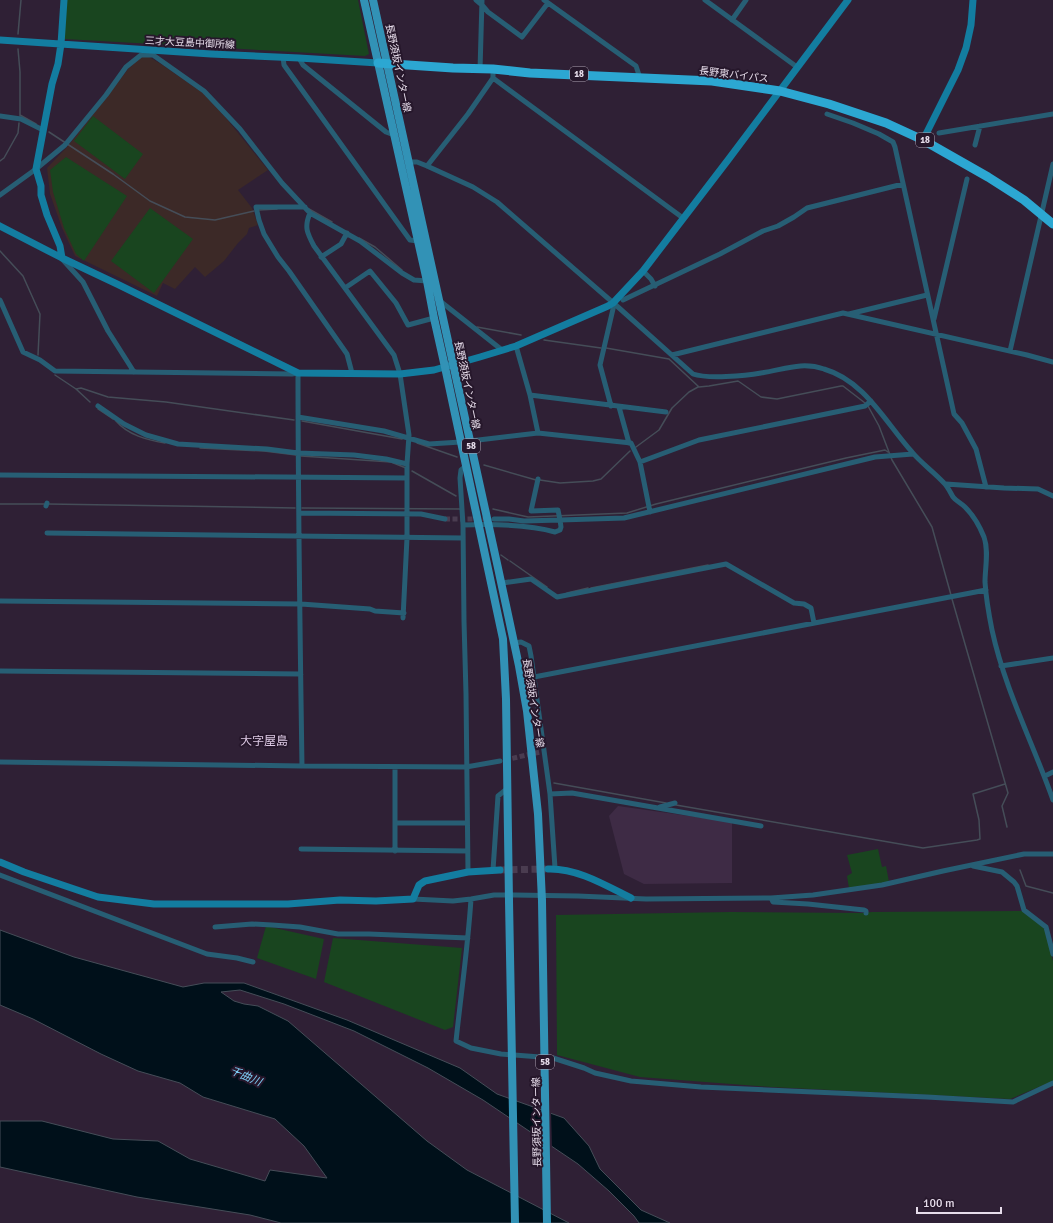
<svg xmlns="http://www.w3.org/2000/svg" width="1053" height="1223" font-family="Signika,'Noto Sans JP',sans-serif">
  <rect width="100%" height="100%" fill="#2f2035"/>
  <path fill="#3e2b45" d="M618 806 732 822V883L644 884 624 874 609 816Z"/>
  <path fill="#3c2927" d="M142 56 149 57 161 64 203 93 226 118 268 170 238 190 252 208 258 225 249 228 247 234 238 243 224 261 205 277 195 267 175 289 163 283 157 296 75 256 62 228 50 194 47 168 67 147 109 94 128 69Z"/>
  <path fill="#19451f" d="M66 0H358L369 54 365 56 64 39Z
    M93 116 143 154 125 179 74 141Z
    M66 157 127 196 84 261 76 254 64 228 53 192 50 170Z
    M150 208 193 239 154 293 111 261Z
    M878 849 882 867 886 866 889 882 849 888 847 876 852 873 847 855Z
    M1023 911 1045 928 1053 961V1081L1010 1099 771 1087 640 1077 557 1055 556 915 731 912 862 913 872 912Z
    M266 926 324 939 316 979 257 958Z
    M333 938 462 948 453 1027 445 1030 324 982Z"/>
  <path fill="#00101a" stroke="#454d58" d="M0 930 74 957 183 987 204 983H244L347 1020 460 1068 497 1094 564 1118 589 1146 600 1169 641 1210 670 1223H639L634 1216 609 1191 578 1164 483 1100 428 1068 354 1031 284 1004 240 990 221 992 234 1001 244 1004 258 1006 288 1021 427 1141 467 1170 569 1223H281L250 1215 137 1197 0 1167V1121H42L113 1139 158 1141 190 1159 265 1181 270 1170 327 1178 304 1146 275 1119 203 1097 180 1083 138 1071 101 1054 33 1019 0 1005Z"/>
  <path fill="#2f2035" d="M542 1108 551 1111 552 1149 542 1142Z"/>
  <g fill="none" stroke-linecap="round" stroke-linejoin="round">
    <path stroke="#454d58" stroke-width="1.5" d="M18 34 21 0
      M18 49 20 72V116
      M20 115 36 124
      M49 132 113 174 150 201 185 217 215 220 254 211
      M0 161 4 158 18 133 19 123
      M309 209 332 222
      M259 210 277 209
      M359 238 375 247 402 270
      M0 251 23 276 40 314 38 355
      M477 327 521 335
      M544 340 601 348
      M606 348 669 359 699 387 709 386 738 381 741 383 761 397 777 399 841 386H843L865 403
      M55 375 76 389 90 402
      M76 389 81 388 108 397 166 402 294 420
      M868 406 879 426 892 460 932 527 951 595
      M98 409 113 419
      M116 421C128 435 147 440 165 443
      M302 421 402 439
      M417 443 457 457
      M636 447 659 430 672 408 689 392 698 387
      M200 448 264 451 296 455
      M301 456 391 462 406 468
      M484 465 536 480
      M412 471 456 496
      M540 480 560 483 593 481 601 479 630 451
      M0 504H44
      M48 504 295 508
      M302 508 461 509
      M493 509 528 517 553 516 627 513 656 504 846 458 885 450 888 452
      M501 555 508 560
      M510 561 547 587
      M591 588 708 565
      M567 593 588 588
      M952 599 1008 793 1002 806 1007 827
      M554 783 666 803
      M676 805 923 848 977 840 980 839 979 820 973 794 1005 784
      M1020 870 1026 886 1053 893"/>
    <path stroke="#4a3c50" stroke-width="5" stroke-dasharray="5 2.5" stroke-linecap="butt" d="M445 519H489
      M505 760 540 752"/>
    <path stroke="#4a3c50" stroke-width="7" stroke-dasharray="7 3.5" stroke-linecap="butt" d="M500 870 546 869"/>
    <path stroke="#275e74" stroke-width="5" d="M476 0 482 5 488 12 522 37 548 3
      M544 0 636 66 640 78
      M705 0 797 67
      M732 20 746 0
      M152 50 153 55 204 91 240 129 282 183 310 213 360 241 402 273 414 280 427 281
      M283 57 284 65 410 240 418 241
      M299 58 303 65 386 132 394 135
      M480 70 482 0
      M493 78 683 218
      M827 114 853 123 879 134 893 142 895 147 954 414 962 423 976 449 986 487
      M0 116 21 119 43 130
      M939 133 1053 114
      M975 145 980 126
      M409 162H417L427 166 473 187 497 202 618 307 693 374C707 379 745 376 761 373 783 370 801 361 824 369 865 381 885 422 912 452 921 463 934 472 944 483 948 487 950 492 953 497 956 501 961 503 965 507 973 515 980 527 984 537 989 551 985 568 985 582 986 598 989 615 992 630 1005 690 1033 743 1053 800
      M427 166 468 114 493 78V74
      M0 195 36 169 65 145 106 95 126 67 141 55H153
      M305 207H256L259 220 264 234 278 257 289 271 347 354 352 373
      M310 213C304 227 307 233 314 246L394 355 400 374 409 435 407 464V538L403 618
      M321 257 341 244 347 233
      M63 260 83 282 108 331 134 372
      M643 271 651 279 655 286
      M345 288 370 271 396 303 408 325 434 318
      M0 300 23 352 40 360 55 371 292 374 298 373C298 504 300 635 302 766
      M623 300 720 254 763 231 778 226 794 217 807 208 903 184
      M440 301 502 350
      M849 314 927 295
      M934 319 967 179
      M516 346 530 395 538 433
      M1010 351 1053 164
      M672 355 843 313 1027 355 1053 362
      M530 395 666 412
      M98 406 124 424 146 435 178 444 267 449 298 453 354 455 386 459 407 464
      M611 406 600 365 613 309
      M619 407 629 443
      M298 417 384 431 429 444 461 442
      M470 441 538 433 631 443 640 462 650 512
      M640 462 699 440 865 406 871 401
      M0 475 407 478
      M946 484 1004 488 1038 489 1053 496
      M46 506 47 503
      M299 513 421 514 445 519
      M494 519H509L524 521 560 520 558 510 531 511 538 479
      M463 525 460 478 461 470 466 466
      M47 533 463 538
      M502 583 531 579 557 597 726 564 794 603 804 604 811 608 814 623
      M0 601 301 604 370 609 375 611 404 613
      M514 643 521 642 529 646 531 656 550 794 555 868
      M1001 666 1053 658
      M0 671 301 674
      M534 677 986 590
      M0 762 302 766 466 767 500 761
      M1045 776 1053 772
      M550 794 572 793 761 826
      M660 807 675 803
      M395 823H467
      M301 849 468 851
      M395 851V767
      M973 866 1002 872 1014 882 1017 886 1024 910 1046 927 1053 954
      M493 870 498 796 508 788
      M468 872 466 694 464 621 463 525C492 524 528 524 555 532L560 530 561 527 560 520 624 518 875 457 913 454
      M0 875 207 954 237 958 253 962
      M771 898 773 902 808 904 864 910 866 911V913
      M413 899 453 901 471 899 494 895H514L578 896 646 899 771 898 813 895 882 885 943 871 1024 854H1053
      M471 899C468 946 461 994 456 1041L471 1048 501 1054 553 1058 584 1068 595 1073 631 1081 701 1087 927 1097 1013 1102 1053 1083
      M215 927 252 924 272 925 300 927 338 934H369L468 938"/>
    <path stroke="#137da0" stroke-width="7" d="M0 40 211 54 299 58 378 63
      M923 140 958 70 966 48 971 25 973 0
      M0 226 62 258 117 284 298 373 400 374 434 370 480 357 516 346 608 306 613 303 643 271 728 160 848 0
      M62 258 60 246 47 215 41 195V186L36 169 52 84 58 64 61 44 64 0
      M0 862 24 872 98 897 154 904H288L340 900 376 901 413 899 419 885 425 881 468 872 500 870
      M548 869C577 868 605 885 631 898"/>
    <path stroke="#3292b6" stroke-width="8" d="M364 0 427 281 434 318 445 367 503 639 506 699 509 901
      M373 0 498 568 519 666 527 711 538 814 542 901"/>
    <path stroke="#2ca7d2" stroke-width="9" d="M378 63 453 68 493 69 530 73 712 81 780 91 829 104 886 123 923 140 988 177 1024 200 1053 224"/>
    <path stroke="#3292b6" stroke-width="8" d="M509 901 515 1223
      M542 901 547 1223"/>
  </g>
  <g text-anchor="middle" stroke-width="4" stroke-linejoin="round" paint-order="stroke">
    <g fill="#26172b" stroke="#aca1b1" stroke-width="1">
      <rect x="570" y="67" width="18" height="14" rx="3"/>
      <rect x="916" y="133" width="18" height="14" rx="3"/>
      <rect x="462" y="439" width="18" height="14" rx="3"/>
      <rect x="536" y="1055" width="18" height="14" rx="3"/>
    </g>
    <g font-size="9" font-weight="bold" fill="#e6dcea">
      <text x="579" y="77">18</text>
      <text x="925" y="143">18</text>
      <text x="471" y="449">58</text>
      <text x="545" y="1065">58</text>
    </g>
    <g font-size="10" fill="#e6dcea" stroke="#26172b">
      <text transform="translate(190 42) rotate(3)" y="4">三才大豆島中御所線</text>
      <text transform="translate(399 68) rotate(78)" y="4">長野須坂インター線</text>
      <text transform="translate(734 74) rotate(7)" y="4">長野東バイパス</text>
      <text transform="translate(468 385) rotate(78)" y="4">長野須坂インター線</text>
      <text transform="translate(534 703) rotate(81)" y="4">長野須坂インター線</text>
      <text transform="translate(536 1122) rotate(-91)" y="4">長野須坂インター線</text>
    </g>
    <g font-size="11" font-style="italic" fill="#7ecef5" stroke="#26172b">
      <text transform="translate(246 1076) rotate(23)" y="4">千曲川</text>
    </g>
    <g font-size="12" fill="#ddc9e4" stroke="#26172b">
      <text x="264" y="745">大字屋島</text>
    </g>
  </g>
  <path d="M917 1207v6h84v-6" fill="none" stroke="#e6dcea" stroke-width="2"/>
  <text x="923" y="1207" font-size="12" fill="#e6dcea" stroke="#26172b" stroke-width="3" paint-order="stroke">100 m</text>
</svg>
